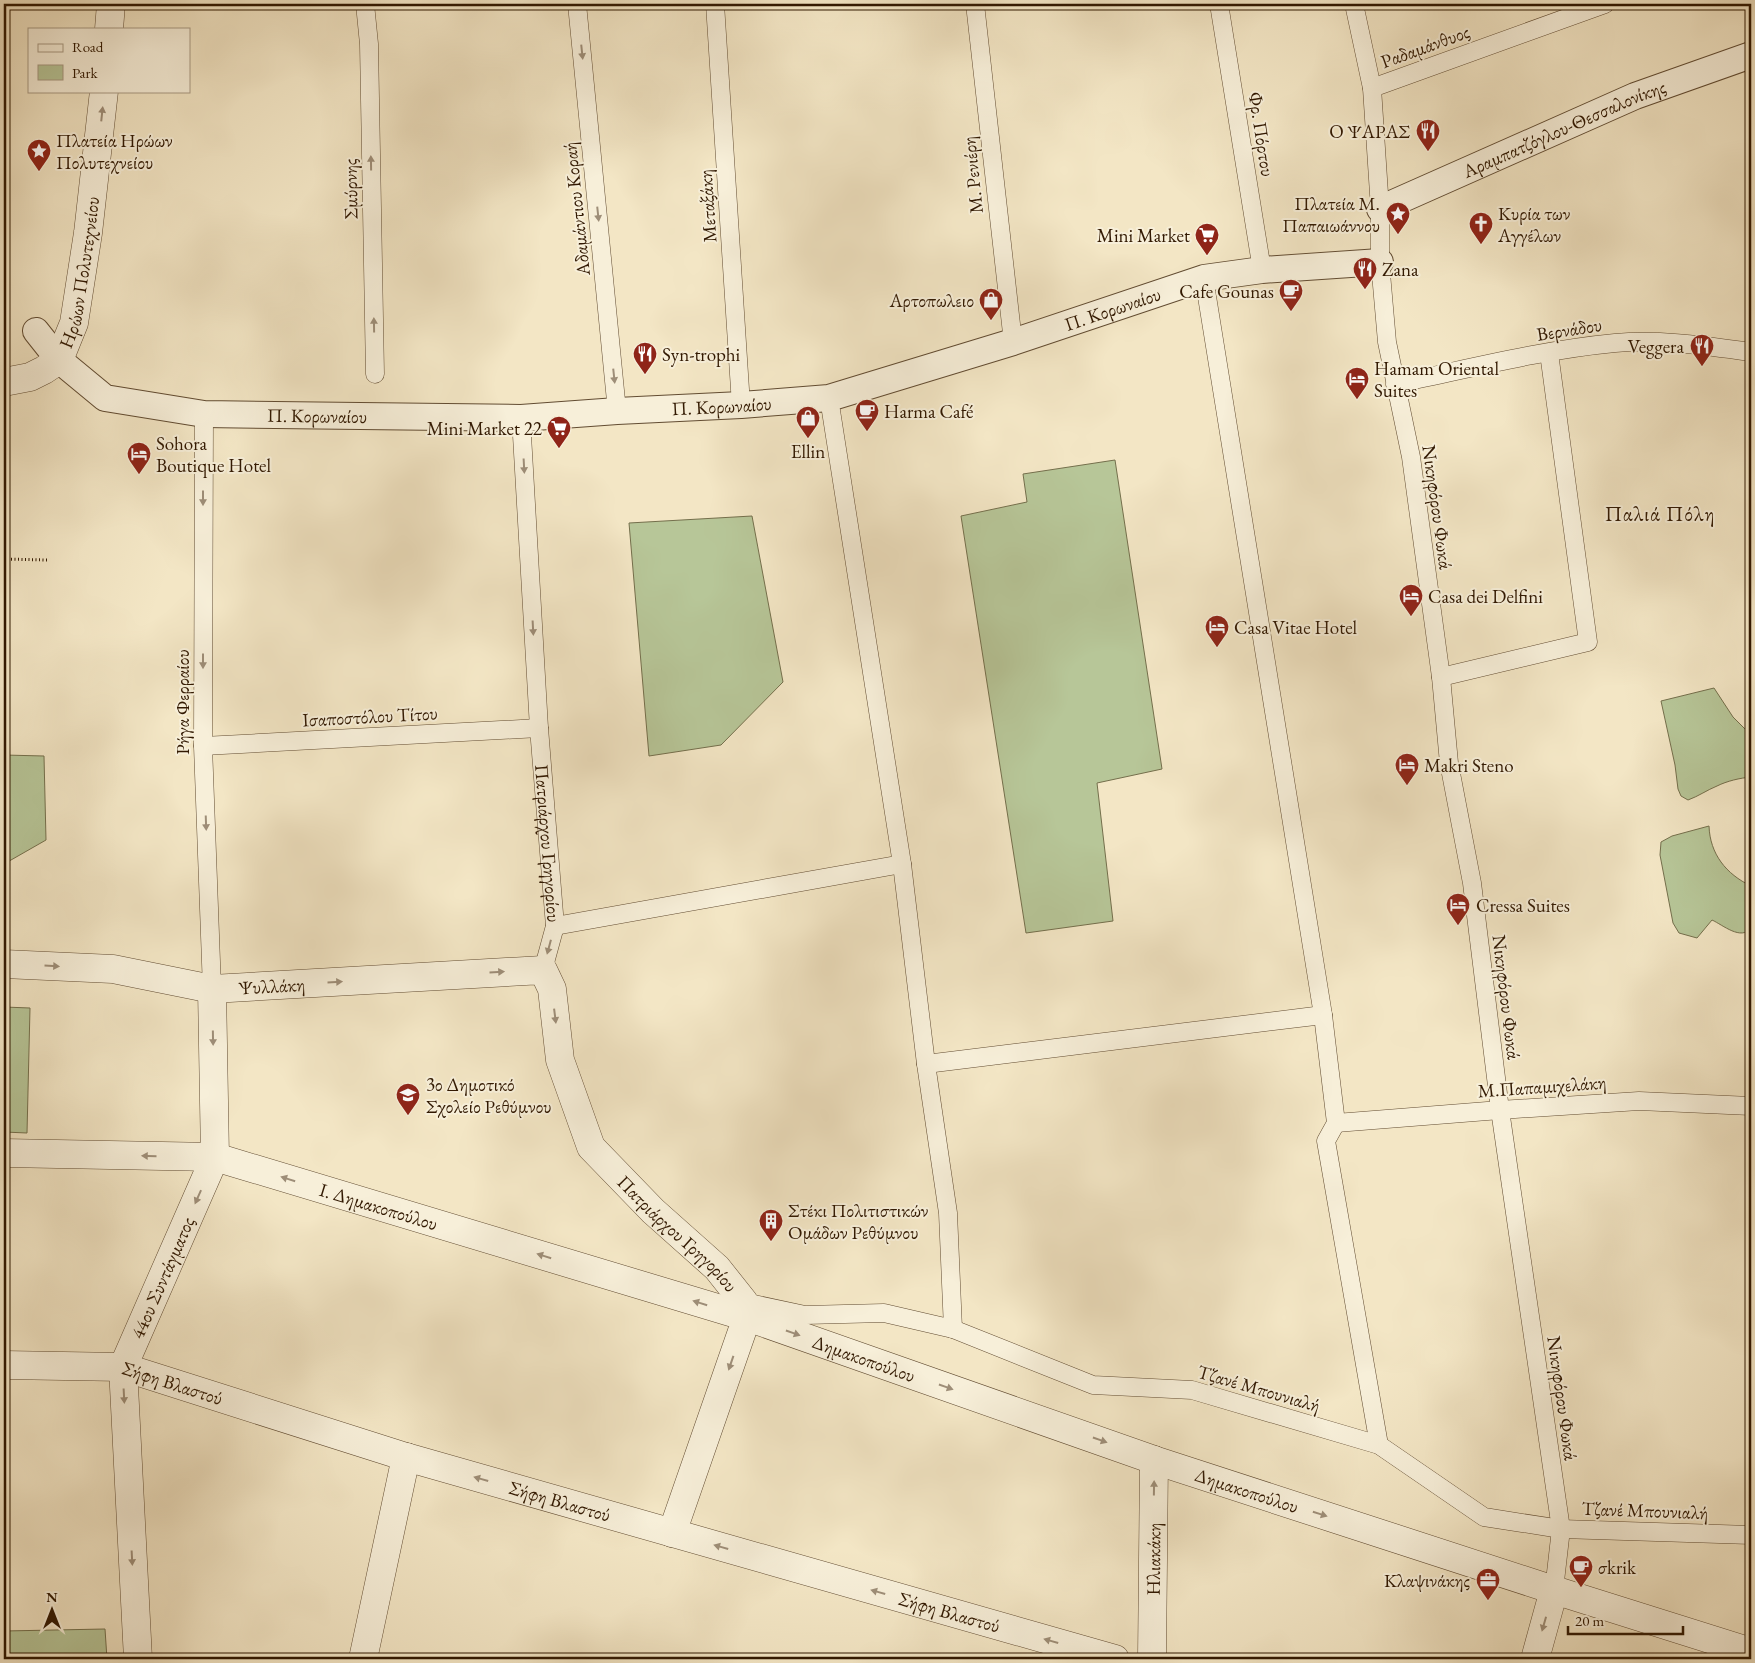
<svg xmlns="http://www.w3.org/2000/svg" width="1755" height="1663" font-family="'EB Garamond',serif">
  <rect width="100%" height="100%" fill="#f3e6c5"/>
  <filter id="stains"><feTurbulence type="fractalNoise" baseFrequency=".004" numOctaves="4"/><feColorMatrix values="0 0 0 0 .2 0 0 0 0 .09 0 0 0 0 .02 0 0 0 .5 -.17"/></filter>
  <radialGradient id="worn" r=".72"><stop offset=".6" stop-color="#630" stop-opacity="0"/><stop offset="1" stop-color="#630" stop-opacity=".3"/></radialGradient>
  <path fill="#b7c698" stroke="#746f4c" d="M1115 460 1162 769 1097 783 1113 921 1026 933 961 516 1027 502 1023 474Z
    M752 516 783 682 721 745 649 756 629 523Z
    M1714 688 1733 717 1751 735V777C1740 778 1727 781 1717 786 1707 790 1699 796 1688 800L1681 796 1678 789 1675 765 1661 701Z
    M4 755 44 756 46 840 4 864Z
    M1709 826C1710 854 1726 874 1751 886V928C1741 941 1723 925 1712 920L1697 938 1679 933 1673 923 1660 855 1661 842 1672 836Z
    M4 1007 30 1008 27 1133 4 1132Z
    M105 1629 107 1659H4V1631Z"/>
  <g fill="none" stroke-linecap="round" stroke-linejoin="round">
    <defs>
      <g id="service">
        <path d="M365 4 369 44 375 374"/>
        <path d="M577 4 617 411"/>
        <path d="M715 4 741 405"/>
        <path d="M975 4 1013 342"/>
        <path d="M1219 4 1262 270"/>
        <path d="M1354 4 1372 88 1380 209V262L1387 342 1411 457 1441 677 1449 763 1472 883 1500 1110 1561 1529 1554 1590"/>
        <path d="M1372 88 1605 4"/>
        <path d="M1204 278 1323 1015 1336 1123 1326 1141 1379 1445"/>
        <path d="M1395 384C1468 369 1541 350 1615 343 1661 339 1706 346 1751 352"/>
        <path d="M829 398 902 864 926 1064 948 1213 953 1329"/>
        <path d="M204 414 203 746 212 989"/>
        <path id="s1" d="M521 418 539 728 555 926 543 970"/>
        <path d="M1441 677 1588 642 1549 353"/>
        <path d="M203 746 539 728"/>
        <path d="M555 926 902 864"/>
        <path d="M926 1064 1323 1015"/>
        <path d="M1336 1123 1500 1110 1639 1101 1751 1106"/>
        <path d="M744 1302 805 1315 884 1313 953 1329 1093 1385 1192 1390 1379 1445 1484 1517 1561 1529 1751 1535"/>
      </g>
      <g id="pedestrian">
        <path id="s2" d="M1380 209 1635 96 1751 55"/>
        <path id="s3" d="M36 331 59 360 105 398 204 414 521 418 617 411 741 405 829 398 1013 342 1204 278 1262 270 1380 262"/>
      </g>
      <g id="minor">
        <path id="s4" d="M4 1153 215 1157 747 1317 672 1533"/>
        <path id="s5" d="M4 1365 123 1367 406 1457 1115 1659"/>
        <path id="s6" d="M138 1659 123 1367 215 1157 212 989"/>
        <path d="M363 1659 406 1457"/>
        <path id="s7" d="M1152 1659 1154 1460"/>
      </g>
      <g id="tertiary">
        <path d="M109 29 111 4"/>
        <path id="s8" d="M4 382 30 377 44 370 59 360 74 323 88 233 104 91"/>
        <path id="s9" d="M4 964 113 969 212 989 543 970 552 989 560 1060 591 1147 653 1211 717 1268 744 1302 747 1317 1154 1460 1554 1590 1751 1652"/>
        <path d="M1535 1659 1554 1590"/>
      </g>
    </defs>
    <use href="#service" stroke="#624c32" stroke-width="19"/>
    <use href="#pedestrian" stroke="#624c32" stroke-width="28"/>
    <use href="#minor" stroke="#624c32" stroke-width="29"/>
    <use href="#tertiary" stroke="#624c32" stroke-width="29"/>
    <path stroke="#311801" stroke-width="3" stroke-dasharray="1 2.5" stroke-linecap="butt" d="M4 559 47 560"/>
    <use href="#service" stroke="#f7efd9" stroke-width="18"/>
    <use href="#pedestrian" stroke="#f7efd9" stroke-width="26"/>
    <use href="#minor" stroke="#f7efd9" stroke-width="28"/>
    <use href="#tertiary" stroke="#f7efd9" stroke-width="28"/>
  </g>
  <defs><path id="oneway-solid" d="M-6-.8H1V-3.2L6.5 0L1 3.2V.8H-6Z" transform="scale(1.25)"/></defs>
  <g fill="#9e8e78">
    <use href="#oneway-solid" transform="translate(582 52) rotate(84)"/>
    <use href="#oneway-solid" transform="translate(102 114) rotate(-84)"/>
    <use href="#oneway-solid" transform="translate(371 163) rotate(-91)"/>
    <use href="#oneway-solid" transform="translate(598 214) rotate(84)"/>
    <use href="#oneway-solid" transform="translate(374 325) rotate(-91)"/>
    <use href="#oneway-solid" transform="translate(614 376) rotate(84)"/>
    <use href="#oneway-solid" transform="translate(524 466) rotate(87)"/>
    <use href="#oneway-solid" transform="translate(203 498) rotate(90)"/>
    <use href="#oneway-solid" transform="translate(533 628) rotate(87)"/>
    <use href="#oneway-solid" transform="translate(203 661) rotate(90)"/>
    <use href="#oneway-solid" transform="translate(206 823) rotate(88)"/>
    <use href="#oneway-solid" transform="translate(549 947) rotate(105)"/>
    <use href="#oneway-solid" transform="translate(52 966) rotate(3)"/>
    <use href="#oneway-solid" transform="translate(497 972) rotate(-3)"/>
    <use href="#oneway-solid" transform="translate(335 982) rotate(-3)"/>
    <use href="#oneway-solid" transform="translate(555 1016) rotate(83)"/>
    <use href="#oneway-solid" transform="translate(213 1038) rotate(89)"/>
    <use href="#oneway-solid" transform="translate(149 1156) rotate(-179)"/>
    <use href="#oneway-solid" transform="translate(288 1179) rotate(-163)"/>
    <use href="#oneway-solid" transform="translate(198 1197) rotate(114)"/>
    <use href="#oneway-solid" transform="translate(544 1256) rotate(-163)"/>
    <use href="#oneway-solid" transform="translate(700 1303) rotate(-163)"/>
    <use href="#oneway-solid" transform="translate(793 1333) rotate(19)"/>
    <use href="#oneway-solid" transform="translate(731 1363) rotate(109)"/>
    <use href="#oneway-solid" transform="translate(946 1387) rotate(19)"/>
    <use href="#oneway-solid" transform="translate(124 1396) rotate(87)"/>
    <use href="#oneway-solid" transform="translate(1100 1440) rotate(19)"/>
    <use href="#oneway-solid" transform="translate(481 1479) rotate(-164)"/>
    <use href="#oneway-solid" transform="translate(1154 1488) rotate(-89)"/>
    <use href="#oneway-solid" transform="translate(1320 1514) rotate(18)"/>
    <use href="#oneway-solid" transform="translate(721 1547) rotate(-164)"/>
    <use href="#oneway-solid" transform="translate(132 1558) rotate(87)"/>
    <use href="#oneway-solid" transform="translate(878 1592) rotate(-164)"/>
    <use href="#oneway-solid" transform="translate(1544 1624) rotate(106)"/>
    <use href="#oneway-solid" transform="translate(1051 1641) rotate(-164)"/>
  </g>
  <defs>
    <symbol id="restaurant-pin" viewBox="-11 -11 22 30"><path d="M0 17L-7.5 6A9.5 9.5 0 1 1 7.5 6Z" fill="#8f2418" stroke="#f7efd9"/><path d="M-5-6h1v4h1v-4h1v4h1v-4h1v5L-1.5 .5V6h-2V.5L-5-1ZM5-6V6H3V1.5H1.5Q1.5-4 5-6Z" fill="#fff"/></symbol>
    <symbol id="sight-pin" viewBox="-11 -11 22 30"><path d="M0 17L-7.5 6A9.5 9.5 0 1 1 7.5 6Z" fill="#8f2418" stroke="#f7efd9"/><path d="M0-6L1.8-2.2L6-1.7L2.9 1.2L3.7 5.4L0 3.3L-3.7 5.4L-2.9 1.2L-6-1.7L-1.8-2.2Z" fill="#fff"/></symbol>
    <symbol id="church-pin" viewBox="-11 -11 22 30"><path d="M0 17L-7.5 6A9.5 9.5 0 1 1 7.5 6Z" fill="#8f2418" stroke="#f7efd9"/><path d="M-1.2-6h2.4v3.5h3.3v2.4h-3.3V6h-2.4V-.1h-3.3v-2.4h3.3Z" fill="#fff"/></symbol>
    <symbol id="supermarket-pin" viewBox="-11 -11 22 30"><path d="M0 17L-7.5 6A9.5 9.5 0 1 1 7.5 6Z" fill="#8f2418" stroke="#f7efd9"/><path d="M-6-5.5h2.5l.6 2H6L4.5 2H-2.5L-4.4-4H-6ZM-1.5 3.2a1.3 1.3 0 1 0 .1 0ZM3 3.2a1.3 1.3 0 1 0 .1 0Z" fill="#fff"/></symbol>
    <symbol id="cafe-pin" viewBox="-11 -11 22 30"><path d="M0 17L-7.5 6A9.5 9.5 0 1 1 7.5 6Z" fill="#8f2418" stroke="#f7efd9"/><path d="M-5.5-4.5H6V0H3Q3 3.5 0 3.5H-2.5Q-5.5 3.5-5.5 0ZM3-3.2v2h1.7v-2ZM-6 4.5H4V6H-6Z" fill="#fff"/></symbol>
    <symbol id="shop-pin" viewBox="-11 -11 22 30"><path d="M0 17L-7.5 6A9.5 9.5 0 1 1 7.5 6Z" fill="#8f2418" stroke="#f7efd9"/><path d="M-5-2.5h2.3a2.7 3.5 0 0 1 5.4 0H5L5.5 6h-11ZM-1.5-2.5h3a1.5 2.3 0 0 0-3 0Z" fill="#fff"/></symbol>
    <symbol id="hotel-pin" viewBox="-11 -11 22 30"><path d="M0 17L-7.5 6A9.5 9.5 0 1 1 7.5 6Z" fill="#8f2418" stroke="#f7efd9"/><path d="M-6-4.5h1.5V1H6V5H4.5V3h-9V5H-6ZM-4 0a1.8 1.8 0 1 1 3.6 0ZM.5 0V-2.5h3Q6-2.5 6 0Z" fill="#fff"/></symbol>
    <symbol id="school-pin" viewBox="-11 -11 22 30"><path d="M0 17L-7.5 6A9.5 9.5 0 1 1 7.5 6Z" fill="#8f2418" stroke="#f7efd9"/><path d="M0-5L7-2L0 1L-7-2ZM-4 1L0 2.5L4 1V4Q0 6-4 4Z" fill="#fff"/></symbol>
    <symbol id="building-pin" viewBox="-11 -11 22 30"><path d="M0 17L-7.5 6A9.5 9.5 0 1 1 7.5 6Z" fill="#8f2418" stroke="#f7efd9"/><path d="M-4-6H4V6H1V3H-1V6H-4ZM-2.5-4.3h1.7v1.8h-1.7ZM.8-4.3h1.7v1.8H.8ZM-2.5-1h1.7V.8h-1.7ZM.8-1h1.7V.8H.8Z" fill="#fff"/></symbol>
    <symbol id="office-pin" viewBox="-11 -11 22 30"><path d="M0 17L-7.5 6A9.5 9.5 0 1 1 7.5 6Z" fill="#8f2418" stroke="#f7efd9"/><path d="M-6-3h4V-5.5h4V-3h4V5H-6ZM-1-4.5V-3h2v-1.5ZM-6 0V1H6V0Z" fill="#fff"/></symbol>
  </defs>
  <g fill-rule="evenodd">
    <use href="#restaurant-pin" x="1414" y="117" width="28" height="38"/>
    <use href="#sight-pin" x="25" y="137" width="28" height="38"/>
    <use href="#sight-pin" x="1384" y="200" width="28" height="38"/>
    <use href="#church-pin" x="1467" y="210" width="28" height="38"/>
    <use href="#supermarket-pin" x="1193" y="221" width="28" height="38"/>
    <use href="#restaurant-pin" x="1351" y="255" width="28" height="38"/>
    <use href="#cafe-pin" x="1277" y="277" width="28" height="38"/>
    <use href="#shop-pin" x="977" y="286" width="28" height="38"/>
    <use href="#restaurant-pin" x="1688" y="332" width="28" height="38"/>
    <use href="#restaurant-pin" x="631" y="340" width="28" height="38"/>
    <use href="#hotel-pin" x="1343" y="365" width="28" height="38"/>
    <use href="#cafe-pin" x="853" y="397" width="28" height="38"/>
    <use href="#shop-pin" x="794" y="404" width="28" height="38"/>
    <use href="#supermarket-pin" x="545" y="414" width="28" height="38"/>
    <use href="#hotel-pin" x="125" y="440" width="28" height="38"/>
    <use href="#hotel-pin" x="1397" y="582" width="28" height="38"/>
    <use href="#hotel-pin" x="1203" y="613" width="28" height="38"/>
    <use href="#hotel-pin" x="1393" y="751" width="28" height="38"/>
    <use href="#hotel-pin" x="1444" y="891" width="28" height="38"/>
    <use href="#school-pin" x="394" y="1081" width="28" height="38"/>
    <use href="#building-pin" x="757" y="1207" width="28" height="38"/>
    <use href="#cafe-pin" x="1567" y="1553" width="28" height="38"/>
    <use href="#office-pin" x="1474" y="1566" width="28" height="38"/>
  </g>
  <g text-anchor="middle" stroke-width="4" stroke-linejoin="round" paint-order="stroke">
    <g font-size="19" fill="#311801" stroke="#f7efd9">
      <text transform="translate(1425 46) rotate(-20)" y="7">Ραδαμάνθυος</text>
      <text dy="7" stroke="none"><textPath href="#s2" startOffset="201">Αραμπατζόγλου-Θεσσαλονίκης</textPath></text>
      <text transform="translate(1262 134) rotate(81)" y="7">Φρ. Πόρτου</text>
      <text transform="translate(972 175) rotate(-96)" y="7">Μ. Ρενιέρη</text>
      <text transform="translate(350 189) rotate(-91)" y="7">Σμύρνης</text>
      <text transform="translate(707 206) rotate(-94)" y="7">Μεταξάκη</text>
      <text transform="translate(576 209) rotate(-96)" y="7">Αδαμάντιου Κοραή</text>
      <text dy="7" stroke="none"><textPath href="#s8" startOffset="151">Ηρώων Πολυτεχνείου</textPath></text>
      <text dy="7" stroke="none"><textPath href="#s3" startOffset="1120">Π. Κορωναίου</textPath></text>
      <text transform="translate(1569 329) rotate(-9)" y="7">Βερνάδου</text>
      <text dy="7" stroke="none"><textPath href="#s3" startOffset="715">Π. Κορωναίου</textPath></text>
      <text dy="7" stroke="none"><textPath href="#s3" startOffset="310">Π. Κορωναίου</textPath></text>
      <text transform="translate(1438 507) rotate(82)" y="7">Νικηφόρου Φωκά</text>
      <text transform="translate(182 702) rotate(-90)" y="7">Ρήγα Φερραίου</text>
      <text transform="translate(370 716) rotate(-3)" y="7">Ισαποστόλου Τίτου</text>
      <text dy="7" stroke="none"><textPath href="#s1" startOffset="426">Πατριάρχου Γρηγορίου</textPath></text>
      <text dy="7" stroke="none"><textPath href="#s9" startOffset="270">Ψυλλάκη</textPath></text>
      <text transform="translate(1507 997) rotate(83)" y="7">Νικηφόρου Φωκά</text>
      <text transform="translate(1542 1086) rotate(-4)" y="7">Μ.Παπαμιχελάκη</text>
      <text dy="7" stroke="none"><textPath href="#s4" startOffset="382">Ι. Δημακοπούλου</textPath></text>
      <text dy="7" stroke="none"><textPath href="#s9" startOffset="849">Πατριάρχου Γρηγορίου</textPath></text>
      <text dy="7" stroke="none"><textPath href="#s6" startOffset="390">44ου Συντάγματος</textPath></text>
      <text dy="7" stroke="none"><textPath href="#s9" startOffset="1084">Δημακοπούλου</textPath></text>
      <text dy="7" stroke="none"><textPath href="#s5" startOffset="171">Σήφη Βλαστού</textPath></text>
      <text transform="translate(1259 1388) rotate(16)" y="7">Τζανέ Μπουνιαλή</text>
      <text transform="translate(1563 1398) rotate(82)" y="7">Νικηφόρου Φωκά</text>
      <text dy="7" stroke="none"><textPath href="#s9" startOffset="1489">Δημακοπούλου</textPath></text>
      <text dy="7" stroke="none"><textPath href="#s5" startOffset="576">Σήφη Βλαστού</textPath></text>
      <text transform="translate(1645 1510) rotate(2)" y="7">Τζανέ Μπουνιαλή</text>
      <text dy="7" stroke="none"><textPath href="#s7" startOffset="100">Ηλιακάκη</textPath></text>
      <text dy="7" stroke="none"><textPath href="#s5" startOffset="981">Σήφη Βλαστού</textPath></text>
    </g>
    <g font-size="19" fill="#311801" stroke="#f7efd9" text-anchor="start">
      <text x="1410" y="138" text-anchor="end">O ΨΑΡΑΣ</text>
      <text x="56" y="147">Πλατεία Ηρώων<tspan x="56" dy="22">Πολυτεχνείου</tspan></text>
      <text x="1380" y="210" text-anchor="end">Πλατεία Μ.<tspan x="1380" dy="22">Παπαιωάννου</tspan></text>
      <text x="1498" y="220">Κυρία των<tspan x="1498" dy="22">Αγγέλων</tspan></text>
      <text x="1190" y="242" text-anchor="end">Mini Market</text>
      <text x="1382" y="276">Zana</text>
      <text x="1274" y="298" text-anchor="end">Cafe Gounas</text>
      <text x="974" y="307" text-anchor="end">Αρτοπωλειο</text>
      <text x="1684" y="353" text-anchor="end">Veggera</text>
      <text x="662" y="361">Syn-trophi</text>
      <text x="1374" y="375">Hamam Oriental<tspan x="1374" dy="22">Suites</tspan></text>
      <text x="884" y="418">Harma Café</text>
      <text x="542" y="435" text-anchor="end">Mini Market 22</text>
      <text x="156" y="450">Sohora<tspan x="156" dy="22">Boutique Hotel</tspan></text>
      <text x="808" y="458" text-anchor="middle">Ellin</text>
      <text x="1428" y="603">Casa dei Delfini</text>
      <text x="1234" y="634">Casa Vitae Hotel</text>
      <text x="1424" y="772">Makri Steno</text>
      <text x="1476" y="912">Cressa Suites</text>
      <text x="426" y="1091">3ο Δημοτικό<tspan x="426" dy="22">Σχολείο Ρεθύμνου</tspan></text>
      <text x="788" y="1217">Στέκι Πολιτιστικών<tspan x="788" dy="22">Ομάδων Ρεθύμνου</tspan></text>
      <text x="1598" y="1574">σkrik</text>
      <text x="1470" y="1587" text-anchor="end">Κλαψινάκης</text>
    </g>
    <g font-size="21" letter-spacing="1" fill="#311801" stroke="#f7efd9">
      <text x="1660" y="521">Παλιά Πόλη</text>
    </g>
  </g>
  <rect width="1755" height="1663" fill="none" stroke="#f3e6c5" stroke-width="20"/>
  <rect x="5" y="5" width="1745" height="1653" fill="none" stroke="#311801" stroke-width="2.5"/>
  <rect x="10" y="10" width="1735" height="1643" fill="none" stroke="#311801"/>
  <rect x="28" y="28" width="162" height="65" fill="#f7efd9" stroke="#a89983"/>
  <rect x="38" y="44" width="25" height="8" fill="#f7efd9" stroke="#a89983"/>
  <text x="72" y="52" font-size="15" fill="#311801">Road</text>
  <rect x="38" y="65" width="25" height="15" fill="#b7c698" stroke="#a89983"/>
  <text x="72" y="78" font-size="15" fill="#311801">Park</text>
  <g transform="translate(52 1610)" stroke="#f7efd9" stroke-width="4" paint-order="stroke">
  <path d="M0-4L9 19L0 12L-9 19Z" fill="#311801"/>
  <text y="-8" font-size="14" font-weight="bold" text-anchor="middle" fill="#311801">N</text>
  </g>
  <path d="M1568 1626v8h115v-8" fill="none" stroke="#311801" stroke-width="2.5"/>
  <text x="1575" y="1626" font-size="15" fill="#311801" stroke="#f7efd9" stroke-width="4" paint-order="stroke">20 m</text>
  <rect width="100%" height="100%" filter="url(#stains)"/>
  <rect width="100%" height="100%" fill="url(#worn)"/>
</svg>
